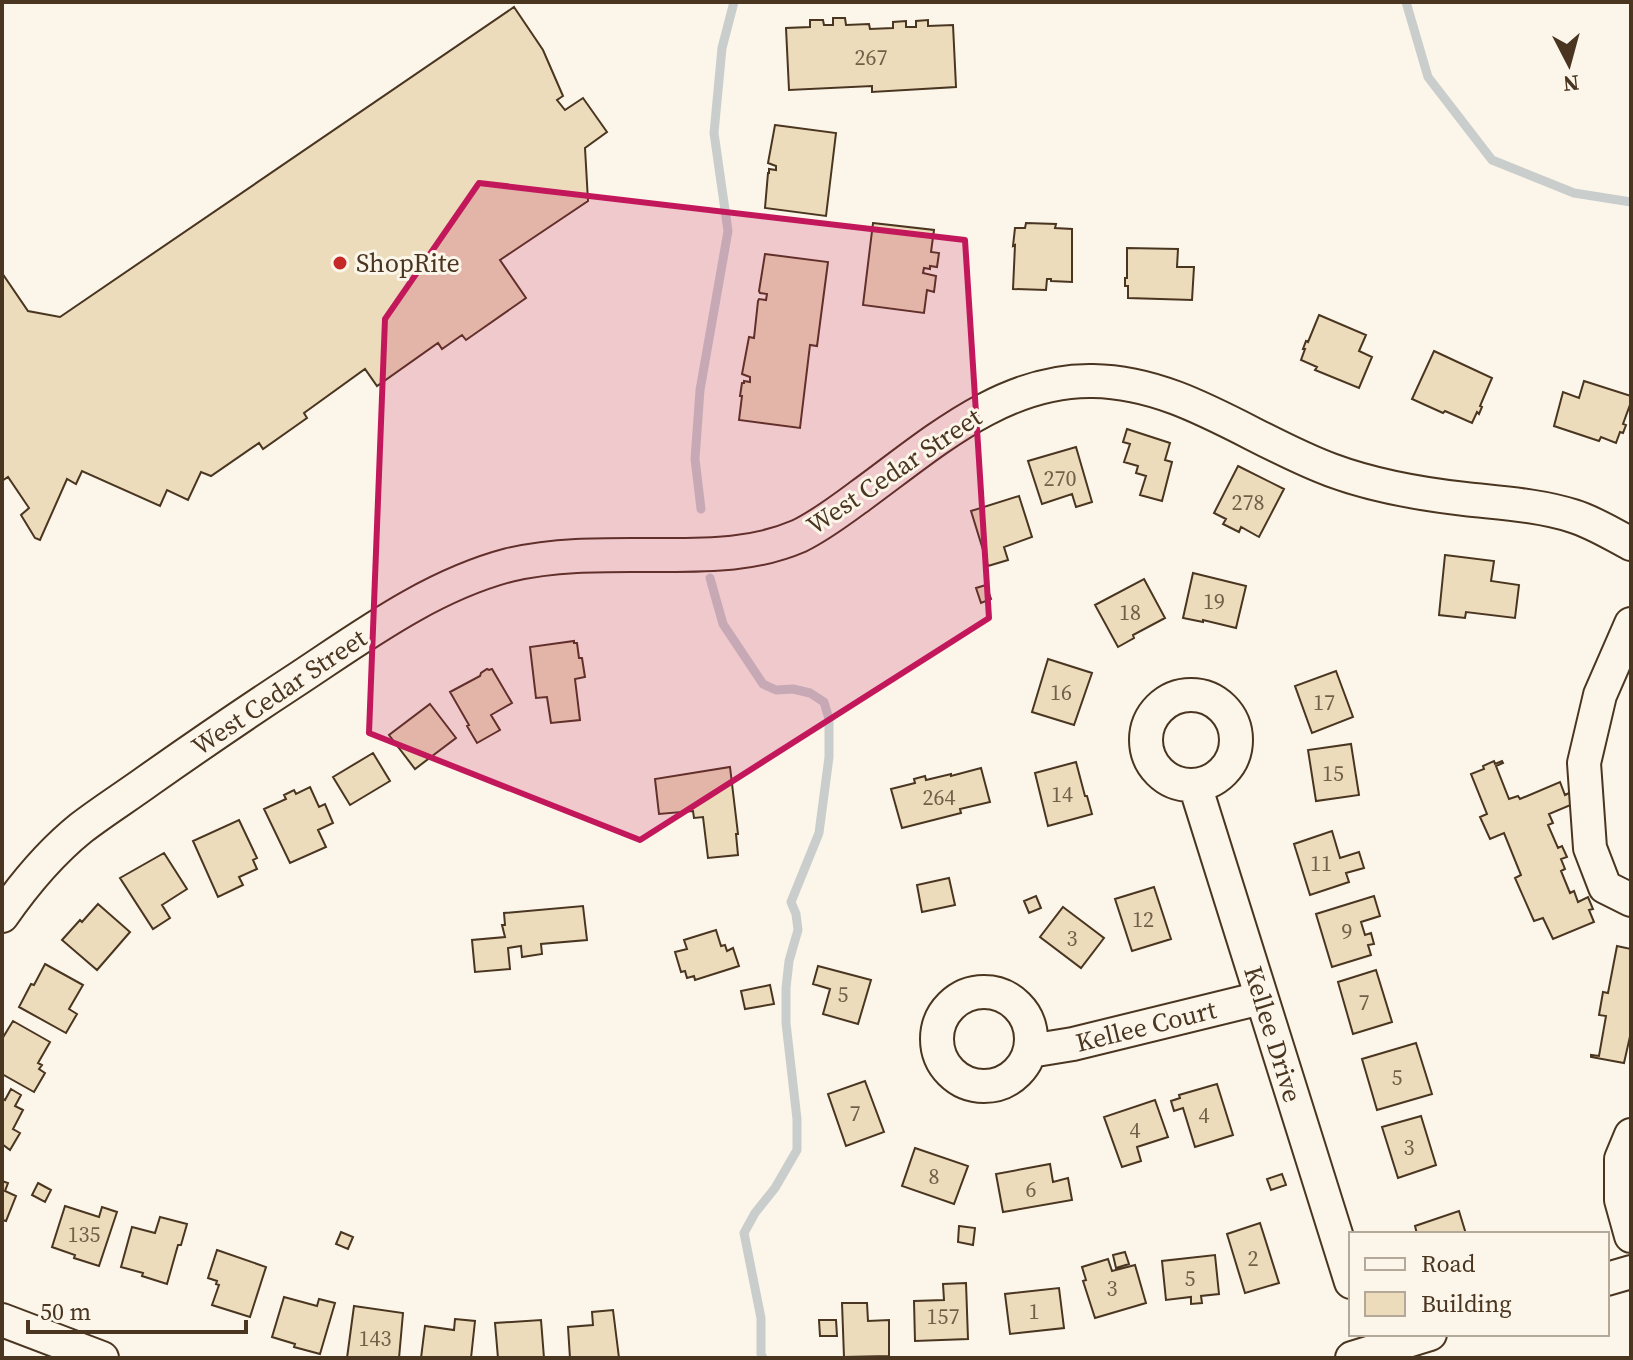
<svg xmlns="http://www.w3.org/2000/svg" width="1633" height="1360" font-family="'Source Serif 4',serif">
  <rect width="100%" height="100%" fill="#fbf6e9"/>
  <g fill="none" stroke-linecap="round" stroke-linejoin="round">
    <path stroke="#c9cecd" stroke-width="9" d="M1406 2 1428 77 1492 160 1574 193 1631 202
      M701 509 695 459 700 390 728 231 714 133 722 48 734 2
      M710 578 723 624 763 684 776 690 793 689 810 693 824 702 829 719V757L819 833 791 902 796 914 798 930 789 961 786 988V1023L797 1119V1150L775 1188 755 1213 744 1233 761 1318V1354L763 1358"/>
  </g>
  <path fill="#ecdcbc" stroke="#4a3520" stroke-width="2" d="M514 7 543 50 563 96 557 100 565 110 583 98 607 132 585 148 588 201 500 260 526 298 466 340 462 335 442 349 438 343 377 386 365 369 304 413 307 418 263 449 259 443 211 476 201 472 188 500 167 490 160 506 82 471 76 484 67 479 40 540 35 538 21 515 29 508 8 477 2 481V273L28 311 60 317Z
    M833 18H845L846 25 869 24 870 29 893 28V22L906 21V27H916V21L928 20V26L953 25 956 87 872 92V86L789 90 786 28 810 27V20H823L824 25H833Z
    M775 125 836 133 826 216 765 208 768 173H769V169L776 170V166L768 163Z
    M873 223 934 230 931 252 939 253 937 267 930 266V269L924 268 923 273 936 276 934 292 927 290 924 313 863 305Z
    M1026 223 1056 224 1055 228 1072 229V282L1051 281V279H1047L1046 290 1013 289 1015 245 1013 246 1015 228H1025Z
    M1127 248 1178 249 1177 267H1194L1192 300 1128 298V286H1125V278H1127Z
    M765 254 828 262 817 346 810 345 800 428 739 420 742 396H740L742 383H744V381L750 382V377L742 374 749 337 754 338 758 301 759 299 766 300 767 294 760 293 759 291Z
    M1319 315 1366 335 1359 351 1372 357 1359 388 1315 370 1317 367 1301 360 1305 349H1303L1306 341 1308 342Z
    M1434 351 1492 378 1480 406 1482 407 1479 414 1477 412 1472 423 1445 411 1443 413 1412 399Z
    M1584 381 1631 396V402L1623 424 1626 425 1623 433 1620 432 1616 443 1601 437 1599 441 1554 426 1563 392 1579 398Z
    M1127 429 1170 443 1165 460 1172 462 1162 501 1140 495 1146 476 1136 473 1138 466 1124 462 1130 444 1123 442Z
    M1076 447 1092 502 1076 507 1072 494 1042 504 1028 461Z
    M1238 466 1284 489 1259 537 1241 527 1239 532 1223 524 1226 519 1214 513Z
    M1019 496 1032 537 1004 547 1008 560 988 566 971 511Z
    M1445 555 1494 561 1491 581 1519 585 1515 618 1466 612 1465 618 1439 615Z
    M1193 573 1246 586 1236 628 1203 620V622L1183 618Z
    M1144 579 1165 618 1133 635 1134 638 1118 647 1095 605Z
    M986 585 991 599 981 603 976 588Z
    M574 641V643H577L579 658H582L585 677 575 679 580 720 551 723 547 697 536 698 530 647Z
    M1048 659 1092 673 1074 725 1032 712Z
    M487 669 489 670 492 669 512 703 491 715 500 730 477 743 467 726 469 725 450 692 480 676 481 673Z
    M1336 671 1353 717 1312 733 1295 686Z
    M430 704 456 738 415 769 389 735Z
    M1351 744 1359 795 1316 801 1308 750Z
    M373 753 390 781 350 805 333 777Z
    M1494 761 1495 764 1502 761 1503 763 1496 766 1509 799 1518 796 1520 799 1560 782 1565 795 1569 793 1573 804 1549 814 1553 823 1548 825 1558 848 1562 846 1567 857 1561 859 1565 869 1561 871 1570 893 1574 891 1578 902 1588 897 1593 909 1589 910 1594 922 1553 939 1543 918 1534 921 1515 878 1521 875 1504 833 1490 839 1480 817 1487 814 1471 774 1484 769 1483 766Z
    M1076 762 1085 796H1087L1092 814 1048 826 1035 773Z
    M730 767 738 834H736L738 855 708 858 703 817 694 818 693 811 659 814 655 779Z
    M981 768 990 802 960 809 961 813 902 828 891 789 915 783 914 779 925 776 926 780 951 774V776Z
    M310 787 319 807 325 804 333 823 318 830 326 847 290 863 264 809 286 799 284 795 294 790 296 794Z
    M239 820 257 858 253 860 257 869 239 877 243 885 218 897 193 841Z
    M1332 831 1340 858 1359 852 1364 868 1346 873 1349 882 1310 895 1294 844Z
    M164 853 187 889 162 905 170 918 153 929 120 878Z
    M949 878 955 905 922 912 917 885Z
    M1154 887 1171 939 1132 951 1115 899Z
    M1036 896 1041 908 1029 913 1024 901Z
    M1374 896 1380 916 1361 922 1365 935 1371 933 1374 944 1368 945 1371 955 1332 967 1316 914Z
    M98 904 130 932 97 970 62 940 80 920 82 922Z
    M583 906 587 940 541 944 542 954 522 957 521 946 508 948 510 969 475 972 472 940 505 937 502 925H505L504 913Z
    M1063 907 1104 938 1081 968 1040 937Z
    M716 930 721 946 725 945 727 951 733 948 739 966 695 980 694 976 687 978 685 971 681 972 675 952 687 949 684 940Z
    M1617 946 1631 949V1032L1624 1063 1591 1057V1055L1599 1056 1606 1016 1599 1015 1603 992 1608 993Z
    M45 964 83 985 69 1009 77 1014 66 1033 19 1007 31 984 34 985Z
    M818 966 871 980 858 1024 823 1014 830 989 813 984Z
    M1376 970 1392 1022 1353 1034 1338 982Z
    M770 985 774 1004 745 1009 741 991Z
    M13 1021 50 1042 38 1063 42 1065 39 1069 45 1073 34 1092 2 1074V1039Z
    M1416 1043 1432 1094 1377 1110 1362 1059Z
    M865 1081 884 1132 846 1146 828 1094Z
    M1217 1084 1233 1135 1195 1147 1183 1108 1174 1111 1171 1101 1180 1098 1179 1095Z
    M11 1089 21 1095 15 1106 23 1110 13 1129 20 1133 10 1150 2 1144V1098L5 1100Z
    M1155 1100 1168 1137 1137 1147 1141 1161 1122 1167 1104 1117Z
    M1421 1116 1436 1165 1398 1178 1382 1127Z
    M915 1148 968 1166 954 1204 902 1186Z
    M1050 1164 1053 1182 1068 1178 1072 1200 1003 1212 996 1174Z
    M1282 1174 1286 1185 1271 1190 1267 1179Z
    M2 1181 8 1183 5 1191 16 1196 6 1221 2 1220Z
    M38 1183 51 1190 45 1202 32 1195Z
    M65 1206 99 1217 102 1207 117 1212 99 1266 74 1258 75 1255 52 1247Z
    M1459 1211 1466 1234H1417L1415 1226Z
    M160 1217 187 1224 181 1245H178L167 1284 142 1276 143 1273 121 1267 132 1227 155 1233Z
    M1260 1223 1279 1283 1245 1293 1227 1234Z
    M959 1226 975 1228 973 1245 958 1242Z
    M341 1232 353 1237 348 1249 336 1244Z
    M217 1250 266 1267 250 1317 212 1305 219 1285 216 1284 217 1281 208 1278Z
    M1125 1252 1129 1264 1116 1268 1113 1255Z
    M1215 1255 1219 1294 1201 1296 1202 1303 1191 1304V1297L1166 1300 1162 1261Z
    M1108 1259 1112 1271 1135 1265 1146 1303 1095 1318 1083 1281 1086 1280 1082 1267Z
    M966 1283 968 1339 915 1341 914 1301 944 1300 943 1284Z
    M1059 1288 1064 1328 1010 1334 1005 1294Z
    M284 1297 317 1306 319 1299 335 1303 320 1354 294 1347 295 1344 272 1337Z
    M842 1303H867L868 1321 889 1320V1356L844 1357Z
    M354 1306 403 1313 399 1358H347Z
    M613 1310 619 1358H570L568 1327 593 1325 592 1312Z
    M455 1319 475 1321 471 1358H421L425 1326 454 1330Z
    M541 1320 544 1358H498L495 1323Z
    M819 1320H836L837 1336H820Z"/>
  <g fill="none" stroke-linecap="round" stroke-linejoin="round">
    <defs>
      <path id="minor" d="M1631 624 1600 695 1584 763 1590 848 1605 887 1631 900
        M1146 740a45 45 0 1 1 90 0a45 45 0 1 1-90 0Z
        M1195 785 1351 1282
        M2 916C25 883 50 853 81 828 103 811 127 796 149 780 196 747 244 714 293 682 360 638 429 586 509 565 559 553 613 555 664 555 711 555 755 555 799 536 820 526 841 510 860 496 929 446 1002 379 1093 381 1181 382 1252 441 1331 470 1374 486 1420 494 1465 499 1500 503 1539 505 1573 516 1593 522 1612 534 1631 544
        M937 1039a47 47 0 1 1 94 0a47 47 0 1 1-94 0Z
        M1030 1051 1073 1044 1261 998
        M1631 1135 1621 1159V1200L1631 1236
        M1607 1279 1631 1272
        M2 1320 102 1358
        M1352 1358 1430 1334"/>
    </defs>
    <use href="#minor" stroke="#4a3520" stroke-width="36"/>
    <use href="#minor" stroke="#fbf6e9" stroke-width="32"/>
  </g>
  <path fill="#c2185b" fill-opacity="0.2" stroke="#c2185b" stroke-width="6" stroke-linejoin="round" d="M479 183 965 240 989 618 640 840 369 733 385 319Z"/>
  <circle fill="#c62828" stroke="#fbf6e9" stroke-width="3" cx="340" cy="263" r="8"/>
  <g text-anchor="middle" stroke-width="6" stroke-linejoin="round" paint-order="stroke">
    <g font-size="22" fill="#725f47">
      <text x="871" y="65">267</text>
      <text x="1060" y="486">270</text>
      <text x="1248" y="510">278</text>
      <text x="1214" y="609">19</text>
      <text x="1130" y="620">18</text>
      <text x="1061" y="700">16</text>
      <text x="1324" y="710">17</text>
      <text x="1333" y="781">15</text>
      <text x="1062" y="802">14</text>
      <text x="939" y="805">264</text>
      <text x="1321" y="871">11</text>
      <text x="1143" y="927">12</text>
      <text x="1347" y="939">9</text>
      <text x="1072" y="946">3</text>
      <text x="843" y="1002">5</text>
      <text x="1364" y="1010">7</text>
      <text x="1397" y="1085">5</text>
      <text x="855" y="1121">7</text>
      <text x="1204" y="1123">4</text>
      <text x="1135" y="1138">4</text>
      <text x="1409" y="1155">3</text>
      <text x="934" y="1184">8</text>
      <text x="1031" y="1197">6</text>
      <text x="84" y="1242">135</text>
      <text x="1253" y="1266">2</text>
      <text x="1190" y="1286">5</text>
      <text x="1112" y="1296">3</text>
      <text x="1034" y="1319">1</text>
      <text x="943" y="1324">157</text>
      <text x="375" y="1346">143</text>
    </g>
    <g font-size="26" fill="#4a3520" stroke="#fbf6e9" text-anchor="start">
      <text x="356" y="272">ShopRite</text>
    </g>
    <g font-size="26" fill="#4a3520" stroke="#fbf6e9">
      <text transform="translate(894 471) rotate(-34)" y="9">West Cedar Street</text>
      <text transform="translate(279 692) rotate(-34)" y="9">West Cedar Street</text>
      <text transform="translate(1146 1026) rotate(-14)" y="9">Kellee Court</text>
      <text transform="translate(1273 1034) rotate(73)" y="9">Kellee Drive</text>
    </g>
  </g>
  <rect width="1633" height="1360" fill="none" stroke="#4a3520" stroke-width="8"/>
  <rect x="1349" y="1232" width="260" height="104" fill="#fbf6e9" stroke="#b4a999" stroke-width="2"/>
  <rect x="1365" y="1258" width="40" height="12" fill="#fbf6e9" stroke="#b4a999" stroke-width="2"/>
  <text x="1421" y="1272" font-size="24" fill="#4a3520">Road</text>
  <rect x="1365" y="1292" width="40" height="24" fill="#ecdcbc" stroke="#b4a999" stroke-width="2"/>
  <text x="1421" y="1312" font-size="24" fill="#4a3520">Building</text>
  <g transform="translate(1569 64) rotate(174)" stroke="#fbf6e9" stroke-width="6" paint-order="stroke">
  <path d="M0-6L14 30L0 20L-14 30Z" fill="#4a3520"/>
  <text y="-12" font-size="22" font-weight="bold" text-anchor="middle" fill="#4a3520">N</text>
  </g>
  <path d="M28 1320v12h218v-12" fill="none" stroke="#4a3520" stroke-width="4"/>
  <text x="40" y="1320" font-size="24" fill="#4a3520" stroke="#fbf6e9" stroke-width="6" paint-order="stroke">50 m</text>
</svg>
